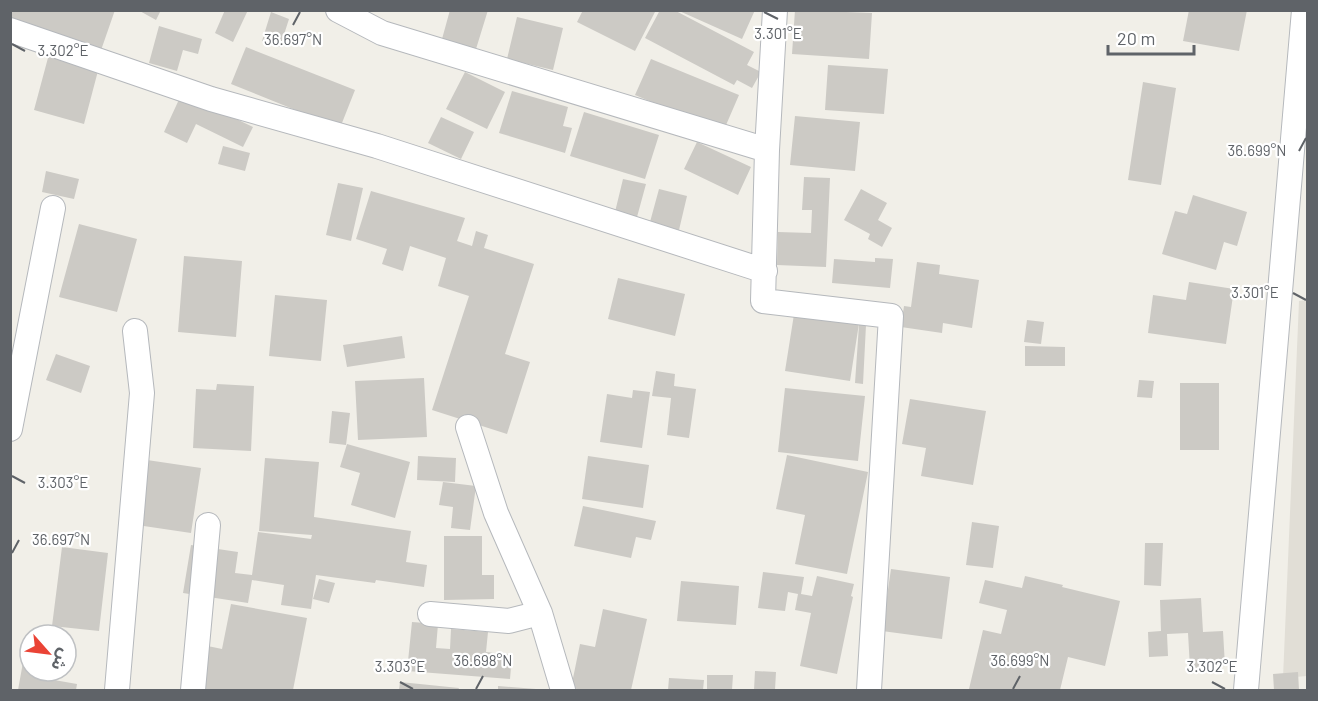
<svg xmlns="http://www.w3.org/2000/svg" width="1318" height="701" font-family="Barlow,'Noto Sans Arabic',sans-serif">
  <rect width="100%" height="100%" fill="#f1efe8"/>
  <path fill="#e1ded6" d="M1307 300V676L1283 678 1299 301Z"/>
  <path fill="#cccac5" d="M10 10H115L99 56 10 26Z
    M138 10H161L156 20Z
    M225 10H248L233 42 215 33Z
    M450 10H488L476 49 442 39Z
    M583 10H656L635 51 577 22Z
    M660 10H674L754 52 747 65 761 72 752 88 737 80 734 85 645 38Z
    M677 10H755L742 39Z
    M795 10 872 13 869 59 792 54Z
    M1189 10H1247L1239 51 1183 41Z
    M271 12 289 19 280 47 262 41Z
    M517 17 563 28 553 70 507 59Z
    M159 26 202 39 198 54 183 50 177 71 149 63Z
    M246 47 355 90 340 128 231 84Z
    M49 54 99 67 84 124 34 110Z
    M651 59 739 95 723 132 635 95Z
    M828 65 888 69 884 114 825 110Z
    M465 72 505 92 487 129 446 109Z
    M1143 82 1176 88 1161 185 1128 180Z
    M512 91 568 107 563 126 572 128 565 153 499 133Z
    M182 93 253 127 243 147 196 124 187 143 164 132Z
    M584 112 659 135 645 179 570 156Z
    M795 116 860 122 855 171 790 165Z
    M441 117 474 132 461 159 428 143Z
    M697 142 751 167 738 195 684 169Z
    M223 146 250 153 245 171 218 164Z
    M46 171 79 179 74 199 42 192Z
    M804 177 830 178 826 267 777 265 778 232 811 233 812 210H802Z
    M623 179 646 184 637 217 615 212Z
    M338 183 363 188 351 241 326 235Z
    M659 189 687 196 679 230 650 222Z
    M861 189 887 203 878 220 892 228 882 247 868 239 870 234 844 220Z
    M371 191 465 218 457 241 472 246 476 231 488 235 484 248 534 264 505 354 530 362 507 434 432 410 469 296 438 286 446 258 410 246 403 271 382 264 387 249 356 239Z
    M1193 195 1247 212 1237 246 1224 242 1216 270 1162 254 1175 211 1187 214Z
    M79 224 137 239 117 312 59 297Z
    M184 256 242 261 236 337 178 332Z
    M875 258 893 259 890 288 832 283 834 259 875 262Z
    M917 262 940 265 939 274 979 280 972 328 943 323 942 333 901 327 904 306 911 307Z
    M618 278 685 294 675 336 608 319Z
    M1189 282 1234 289 1226 344 1148 333 1153 295 1186 300Z
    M275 295 327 300 321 361 269 356Z
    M795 308 860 317 850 381 785 371Z
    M1027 320 1044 322 1041 344 1024 342Z
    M859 325H866L863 384 855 383Z
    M402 336 405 358 347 367 343 345Z
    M1025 346 1065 347V366H1025Z
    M56 354 90 366 81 393 46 380Z
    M656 371 675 374 674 386 696 389 689 438 667 435 671 398 652 396Z
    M424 378 427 437 358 440 355 381Z
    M1139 380 1154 381 1152 398 1137 397Z
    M1180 383H1219V450H1180Z
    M217 384 254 386 251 451 193 448 196 389 216 390Z
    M785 388 865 396 858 461 778 452Z
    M633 390 650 392 642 448 600 442 607 394 632 398Z
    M910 399 986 411 973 485 921 476 926 448 902 444Z
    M332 411 350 413 346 445 329 443Z
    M347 444 410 462 395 518 351 505 360 473 340 467Z
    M787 455 868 472 847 574 795 564 805 515 776 509Z
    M418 456 456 458 455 482 417 480Z
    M588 456 649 465 643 508 582 499Z
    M265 458 319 462 314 517 411 531 406 562 427 565 424 587 376 580 375 583 316 575 311 609 281 605 284 585 252 580 248 603 183 593 191 545 238 552 235 573 252 575 258 532 311 539 312 535 259 531Z
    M147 460 201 468 191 533 137 525Z
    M443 482 476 486 470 530 451 528 453 507 439 505Z
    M583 506 656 521 651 540 636 537 631 558 574 546Z
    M972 522 999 526 993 568 966 565Z
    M444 536H482V575H494V599L444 600Z
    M1145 543H1163L1161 586 1144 585Z
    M62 547 108 553 99 631 52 626Z
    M891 569 950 577 942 639 882 631Z
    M763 572 804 577 801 594 812 596 817 576 854 584 851 596 853 597 837 674 800 666 811 613 795 610 798 594 788 592 785 611 758 608Z
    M1025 576 1063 585 1062 587 1120 601 1105 666 1068 657 1060 690 969 689 983 630 1001 634 1007 610 979 603 985 580 1022 588Z
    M319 579 335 583 329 603 313 599Z
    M681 581 739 586 736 625 677 621Z
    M1201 598 1203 632 1223 631 1225 666 1190 668 1188 633 1167 634 1168 656 1149 657 1148 632 1161 631 1160 600Z
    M231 604 307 618 293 690H194L203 645 222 649Z
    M603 609 647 619 631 690H583L571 688 580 644 595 647Z
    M412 622 438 624 436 648 450 649 451 629 488 632 486 652 512 655 510 679 407 671Z
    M27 640H30V671H56L54 680 77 684 76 690H18Z
    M755 671 776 672 775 690H754Z
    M1298 672 1299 690H1274L1273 674Z
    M707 675H733L732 690H707Z
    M669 678 704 680 703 690H668Z
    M400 682 459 688 458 690H399Z
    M498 686 536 689 535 690H498Z"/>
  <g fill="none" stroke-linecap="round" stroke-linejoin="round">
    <defs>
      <path id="street" d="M338 10 382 33 767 150
        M775 10 767 150 763 301 891 316 869 690
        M10 30 211 99 377 146 765 271
        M468 427 496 513 540 613 563 690
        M10 429 53 208
        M430 614 509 621 540 613
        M117 690 142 393 135 331
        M193 690 208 525
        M1246 690 1304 10"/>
    </defs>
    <use href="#street" stroke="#b5b8bc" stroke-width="26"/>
    <use href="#street" stroke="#fff" stroke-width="24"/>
  </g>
  <path fill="none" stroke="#5f6368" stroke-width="2" d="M764 12 778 19M293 25 300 12M12 44 25 51M1299 151 1306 138M1293 293 1306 300M12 476 25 483M12 553 19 540M400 682 413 689M1212 682 1225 689M476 689 483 676M1013 689 1020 676"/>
  <g font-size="15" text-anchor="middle" fill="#5f6368" stroke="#fff" stroke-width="4.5" stroke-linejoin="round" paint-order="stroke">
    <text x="778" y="39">3.301°E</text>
    <text x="293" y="45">36.697°N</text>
    <text x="63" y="56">3.302°E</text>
    <text x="1257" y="156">36.699°N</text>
    <text x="1255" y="298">3.301°E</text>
    <text x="63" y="488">3.303°E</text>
    <text x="61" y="545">36.697°N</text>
    <text x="483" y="666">36.698°N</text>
    <text x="1020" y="666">36.699°N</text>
    <text x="400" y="672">3.303°E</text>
    <text x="1212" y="672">3.302°E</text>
  </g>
  <rect width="1318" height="701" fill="none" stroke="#5f6368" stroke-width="24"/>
  <g transform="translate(48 653) rotate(118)"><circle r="28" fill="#ffffff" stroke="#bfc1c3" stroke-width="1.5"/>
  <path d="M0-4.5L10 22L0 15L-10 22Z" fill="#ea4335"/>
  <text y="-9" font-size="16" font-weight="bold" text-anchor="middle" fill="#5f6368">ش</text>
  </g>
  <path d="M1108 45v9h86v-9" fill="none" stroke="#5f6368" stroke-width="3"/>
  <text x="1117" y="45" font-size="18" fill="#5f6368" stroke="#ffffff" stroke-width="4.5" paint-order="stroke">20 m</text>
</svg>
